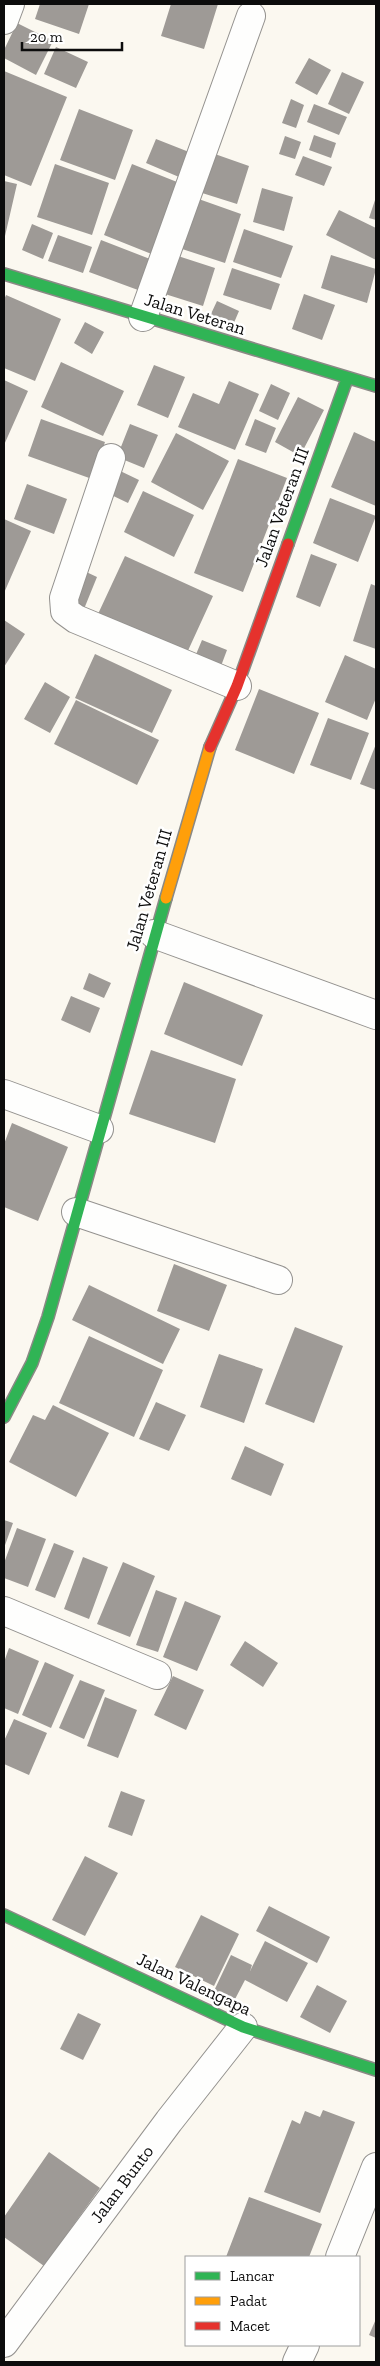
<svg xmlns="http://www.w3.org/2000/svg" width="380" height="2366" font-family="'Zilla Slab',serif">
  <rect width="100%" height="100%" fill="#fbf8f0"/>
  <path fill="#9e9a96" d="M40 4H89L79 34 35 19Z
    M171 4H218L204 49 161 36Z
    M17 23 53 41 36 75 4 58V50Z
    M56 47 88 62 76 88 44 74Z
    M309 58 331 70 317 95 295 83Z
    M4 71 67 97 31 186 4 175Z
    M342 72 364 82 349 114 328 104Z
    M291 99 304 105 296 128 282 123Z
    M314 104 347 117 339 135 307 122Z
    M79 109 133 130 115 180 60 160Z
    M314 135 336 143 331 158 309 150Z
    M285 136 301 142 295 159 279 154Z
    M156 139 189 152 179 177 146 163Z
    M212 153 249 166 237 204 199 192Z
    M303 156 332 167 324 186 295 175Z
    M55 164 109 183 92 235 37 217Z
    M132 164 182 184 154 255 104 235Z
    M4 181 17 184 5 236 4 235Z
    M262 188 293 197 284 231 253 222Z
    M193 197 241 214 225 263 176 247Z
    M376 197V220L369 218Z
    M339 210 376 228V260L326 235Z
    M32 224 53 233 43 259 22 250Z
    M244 229 293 246 281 278 233 262Z
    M58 235 92 247 83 273 48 261Z
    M101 240 150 259 138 290 89 272Z
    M331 255 376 269 367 303 321 288Z
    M178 256 215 268 203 306 165 294Z
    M232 268 280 284 271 310 223 295Z
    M304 294 335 305 322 340 292 329Z
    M6 295 61 319 35 381 4 368V300Z
    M217 301 239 311 233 325 210 316Z
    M85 322 104 332 92 354 74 343Z
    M61 362 124 391 103 436 41 407Z
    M154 365 185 377 168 418 137 405Z
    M4 380 28 391 4 445Z
    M229 381 259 394 235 450 178 427 193 393 219 404Z
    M271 384 290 393 278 420 259 411Z
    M298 397 324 410 300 456 275 442Z
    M41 419 105 442 92 479 28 456Z
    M255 419 276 428 266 453 245 445Z
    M130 424 158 435 144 468 117 457Z
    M354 432 376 442V506L331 487Z
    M176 433 229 461 203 510 151 482Z
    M238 459 287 478 243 592 194 573Z
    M114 468 139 480 128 503 103 491Z
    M27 484 67 499 54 534 14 519Z
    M143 491 194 515 174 557 124 532Z
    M330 498 376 516 358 562 313 543Z
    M4 519 31 531 4 593Z
    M311 554 337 564 320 607 296 597Z
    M125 556 213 596 186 655 98 614Z
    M82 570 97 577 84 609 69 603Z
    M371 584 376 586V649L353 641Z
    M4 620 25 634 4 667Z
    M202 640 227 650 218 674 192 664Z
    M95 654 172 690 152 733 75 698Z
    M345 655 376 669V698L367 720 325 702Z
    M45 682 70 697 50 733 24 719Z
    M259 689 319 713 294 774 235 750Z
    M76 700 159 740 137 785 54 744Z
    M328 718 369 733 351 780 310 765Z
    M376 744V790L360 784Z
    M89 973 111 983 104 998 83 989Z
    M184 982 263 1015 242 1066 164 1034Z
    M71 996 100 1008 90 1033 61 1020Z
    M151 1050 236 1079 215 1143 129 1114Z
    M12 1123 68 1147 38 1221 4 1207V1144Z
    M174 1264 227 1285 209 1331 157 1311Z
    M89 1285 180 1329 163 1364 72 1320Z
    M295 1327 343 1346 314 1423 265 1404Z
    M89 1336 163 1370 134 1437 59 1403Z
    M219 1354 263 1369 244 1423 200 1407Z
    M156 1402 186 1415 169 1451 139 1439Z
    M53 1405 109 1433 76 1497 9 1462 33 1415 45 1420Z
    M245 1446 284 1464 271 1496 231 1479Z
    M4 1520 13 1523 4 1548Z
    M17 1528 46 1539 28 1587 4 1578V1563Z
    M54 1543 74 1551 55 1598 35 1590Z
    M83 1557 108 1567 89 1619 64 1609Z
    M123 1562 155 1576 130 1637 97 1624Z
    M156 1590 177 1598 158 1652 136 1645Z
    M185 1601 221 1616 197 1671 163 1657Z
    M245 1641 278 1663 263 1687 230 1665Z
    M9 1648 39 1661 18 1714 4 1708V1662Z
    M45 1662 74 1675 51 1728 22 1715Z
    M173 1676 204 1690 186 1730 154 1715Z
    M80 1680 105 1690 84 1739 59 1728Z
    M105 1697 137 1710 118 1758 87 1746Z
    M14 1719 47 1733 29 1775 4 1764V1741Z
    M121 1791 145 1800 132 1836 108 1827Z
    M85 1856 118 1873 85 1936 52 1920Z
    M269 1906 330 1937 317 1963 256 1931Z
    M201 1915 239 1934 214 1986 175 1967Z
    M265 1941 308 1963 287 2002 245 1980 233 2003 213 1993 231 1955 252 1965 250 1971Z
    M317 1985 347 2001 330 2033 300 2017Z
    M78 2013 101 2024 83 2060 60 2049Z
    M323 2110 355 2122 320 2213 264 2192 292 2120 300 2124 305 2111 320 2117Z
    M49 2152 100 2188 44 2266 4 2237V2217Z
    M249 2197 322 2224 309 2257H226Z
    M376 2319V2338L369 2335Z"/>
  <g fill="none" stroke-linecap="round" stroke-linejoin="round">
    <defs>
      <path id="street" d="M4 20 10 4
        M143 317 251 16
        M111 458 64 598 65 611 76 619 237 686
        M154 934 376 1015
        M4 1094 99 1129
        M76 1212 278 1280
        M4 1611 157 1675
        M340 2257 376 2167
        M4 2343 169 2121 243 2027
        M297 2362 305 2345"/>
      <path id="fast" d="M4 274 376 386
        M288 544 347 379
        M4 1417 32 1363 48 1317 166 898
        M4 1915 243 2027 376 2070"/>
      <path id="slow" d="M166 898 210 747"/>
      <path id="jam" d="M210 747 237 686 288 544"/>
    </defs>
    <use href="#street" stroke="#94928f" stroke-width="30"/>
    <use href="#fast" stroke="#8a8985" stroke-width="14"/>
    <use href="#slow" stroke="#8a8985" stroke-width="14"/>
    <use href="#jam" stroke="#8a8985" stroke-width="14"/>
    <use href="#street" stroke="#fefefd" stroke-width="28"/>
    <use href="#fast" stroke="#30b455" stroke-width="11"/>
    <use href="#slow" stroke="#ff9f0a" stroke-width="11"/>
    <use href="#jam" stroke="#e5322d" stroke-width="11"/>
  </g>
  <g text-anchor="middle" stroke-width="5" stroke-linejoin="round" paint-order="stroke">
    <g font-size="18" fill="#0c0c0c" stroke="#fff">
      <text transform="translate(195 314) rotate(17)" y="6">Jalan Veteran</text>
      <text transform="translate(282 507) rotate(-70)" y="6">Jalan Veteran III</text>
      <text transform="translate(149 890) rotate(-74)" y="6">Jalan Veteran III</text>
      <text transform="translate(194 1984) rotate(25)" y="6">Jalan Valengapa</text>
      <text transform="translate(122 2184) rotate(-53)" y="6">Jalan Bunto</text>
    </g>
  </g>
  <rect width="380" height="2366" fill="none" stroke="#0c0c0c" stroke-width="10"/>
  <rect x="185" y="2256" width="175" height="90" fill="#ffffff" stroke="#9e9e9e"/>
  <rect x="195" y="2272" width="25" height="8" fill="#30b455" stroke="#9e9e9e"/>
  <text x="230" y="2281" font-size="15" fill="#0c0c0c">Lancar</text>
  <rect x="195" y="2297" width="25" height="8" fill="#ff9f0a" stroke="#9e9e9e"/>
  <text x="230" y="2306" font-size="15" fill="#0c0c0c">Padat</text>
  <rect x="195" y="2322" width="25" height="8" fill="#e5322d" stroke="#9e9e9e"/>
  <text x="230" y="2331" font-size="15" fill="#0c0c0c">Macet</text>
  <path d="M22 42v8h100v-8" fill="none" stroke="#0c0c0c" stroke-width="2.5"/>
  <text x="30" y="42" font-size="15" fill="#0c0c0c" stroke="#ffffff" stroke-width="4" paint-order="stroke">20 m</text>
</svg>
